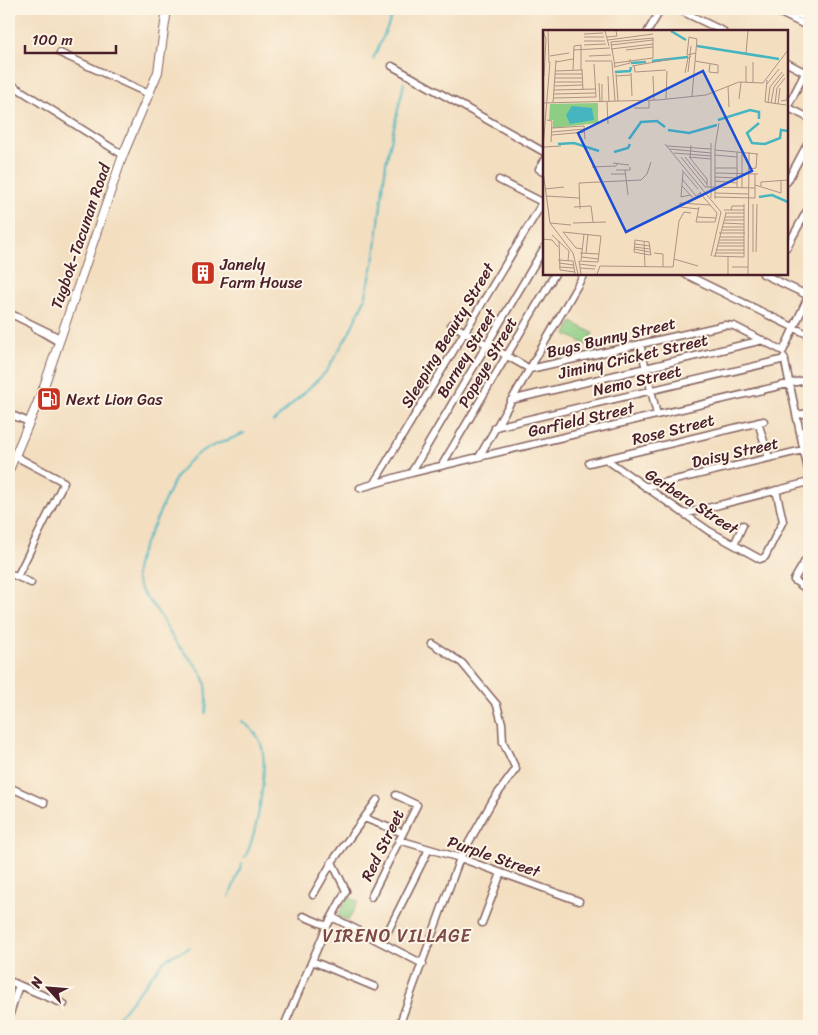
<svg xmlns="http://www.w3.org/2000/svg" width="818" height="1035" font-family="Sriracha,sans-serif">
  <rect width="100%" height="100%" fill="#fcf5e5"/>
  <filter id="ink" filterUnits="userSpaceOnUse"><feTurbulence type="fractalNoise" baseFrequency=".02" numOctaves="2"/><feDisplacementMap in="SourceGraphic" scale="10" xChannelSelector="R" yChannelSelector="G"/><feConvolveMatrix kernelMatrix="1 2 1 2 8 2 1 2 1" color-interpolation-filters="sRGB"/></filter>
  <filter id="wash" filterUnits="userSpaceOnUse"><feTurbulence type="fractalNoise" baseFrequency=".0096" numOctaves="4" result="noise"/><feDisplacementMap in="SourceGraphic" scale="20" xChannelSelector="R" yChannelSelector="G"/><feGaussianBlur stdDeviation="1.12" result="paint"/><feColorMatrix in="noise" values="0 0 0 0 0 0 0 0 0 0 0 0 0 0 0 0 0 1.4 0 .05"/><feComposite in="paint" operator="in"/></filter>
  <g filter="url(#wash)">
    <rect width="100%" height="100%" fill="#f3dec0"/>
    <path fill="#8ecd84" stroke="#6c7658" d="M572 322 593 333 587 345 566 334Z
      M348 896 358 902 348 921 338 916Z"/>
    <g fill="none" stroke-linecap="round" stroke-linejoin="round">
      <path stroke="#46b5c0" stroke-width="2" d="M373 59 391 19 393 9
        M273 422 326 372 349 333 365 299 375 256 386 163 404 83
        M206 713C211 671 198 670 175 641 168 631 163 619 155 608 148 599 137 589 136 576 135 557 151 533 158 516 168 492 178 465 202 451 215 444 230 440 244 433
        M242 721C249 727 256 732 260 741 270 764 257 835 245 857
        M229 897 242 864
        M111 1026 162 963 169 957 189 948"/>
    </g>
  </g>
  <g filter="url(#ink)">
    <g fill="none" stroke-linecap="round" stroke-linejoin="round">
      <defs>
        <path id="minor" d="M677 9 723 31
          M772 9 809 27
          M787 9 809 20
          M648 31 661 9
          M60 53 149 94
          M787 63 808 74
          M392 66 544 152
          M9 83 123 155
          M787 107 809 118
          M787 108 809 65
          M544 161 539 169 544 171
          M499 180 544 203
          M787 182 809 141
          M787 247 809 207
          M685 274 809 335
          M763 274 809 296
          M9 313 60 338
          M451 324 530 369 725 325 734 326 783 351
          M35 328 59 342
          M640 344 657 415
          M783 351 809 295
          M784 357 809 475
          M511 400 763 340
          M9 414 29 422
          M796 415 809 413
          M758 422 769 458
          M495 427 785 359
          M15 456 64 482 17 577
          M479 457 584 274
          M607 460 709 531 760 559 765 557 783 521 776 490
          M589 463 764 421
          M442 465 555 274
          M411 473 544 248
          M374 483 543 202
          M645 487 803 450
          M360 488 411 473 809 379
          M684 514 809 482
          M734 545 743 525
          M809 554 794 580 809 591
          M9 573 31 583
          M9 787 44 803
          M364 818 403 833
          M399 840 460 858 579 901
          M313 895 332 862 377 800
          M371 897 417 805 396 795
          M303 916 327 926
          M332 917 423 964
          M482 923 501 873
          M382 943 429 849
          M312 961 375 987
          M9 981 64 1004
          M9 1017 19 985
          M284 1026 327 926 346 891 332 862
          M399 1026 460 858 493 800 516 769 503 742 502 723 497 705 462 663 431 643"/>
        <path id="tertiary" d="M9 470 42 392 123 155 158 72 167 9"/>
      </defs>
      <use href="#minor" stroke="#85625f" stroke-width="9"/>
      <use href="#tertiary" stroke="#85625f" stroke-width="10"/>
      <use href="#minor" stroke="#fff" stroke-width="6"/>
      <use href="#tertiary" stroke="#fff" stroke-width="8"/>
    </g>
  </g>
  <defs>
    <symbol id="building-square" viewBox="-11 -11 22 22"><rect x="-9" y="-9" width="18" height="18" rx="4" fill="#c8321e" stroke="#fcf5e5"/><path d="M-4-6H4V6H1V3H-1V6H-4ZM-2.5-4.3h1.7v1.8h-1.7ZM.8-4.3h1.7v1.8H.8ZM-2.5-1h1.7V.8h-1.7ZM.8-1h1.7V.8H.8Z" fill="#fff"/></symbol>
    <symbol id="fuel-square" viewBox="-11 -11 22 22"><rect x="-9" y="-9" width="18" height="18" rx="4" fill="#c8321e" stroke="#fcf5e5"/><path d="M-5.5-6h7V0h2V4h1.3V-2.5L3-4.5l.8-.8L6-3V5H2.5V1h-1V6h-7ZM-4.2-4.7v3.2H.2V-4.7Z" fill="#fff"/></symbol>
  </defs>
  <g fill-rule="evenodd">
    <use href="#building-square" x="189" y="259" width="28" height="28"/>
    <use href="#fuel-square" x="35" y="385" width="28" height="28"/>
  </g>
  <g text-anchor="middle" stroke-width="4" stroke-linejoin="round" paint-order="stroke">
    <g font-size="16" fill="#4a1f2b" stroke="#fcf5e5">
      <text transform="translate(80 236) rotate(-71)" y="6">Tugbok-Tacunan Road</text>
      <text transform="translate(447 335) rotate(-59)" y="6">Sleeping Beauty Street</text>
      <text transform="translate(611 337) rotate(-13)" y="6">Bugs Bunny Street</text>
      <text transform="translate(466 353) rotate(-59)" y="6">Barney Street</text>
      <text transform="translate(633 356) rotate(-13)" y="6">Jiminy Cricket Street</text>
      <text transform="translate(487 362) rotate(-60)" y="6">Popeye Street</text>
      <text transform="translate(637 380) rotate(-13)" y="6">Nemo Street</text>
      <text transform="translate(581 419) rotate(-13)" y="6">Garfield Street</text>
      <text transform="translate(673 429) rotate(-14)" y="6">Rose Street</text>
      <text transform="translate(735 452) rotate(-13)" y="6">Daisy Street</text>
      <text transform="translate(692 501) rotate(33)" y="6">Gerbera Street</text>
      <text transform="translate(382 845) rotate(-64)" y="6">Red Street</text>
      <text transform="translate(494 856) rotate(19)" y="6">Purple Street</text>
    </g>
    <g font-size="16" fill="#4a1f2b" stroke="#fcf5e5" text-anchor="start">
      <text x="220" y="270">Janely<tspan x="220" dy="18">Farm House</tspan></text>
      <text x="66" y="405">Next Lion Gas</text>
    </g>
    <g font-size="18" letter-spacing="1" fill="#7c4849" stroke="#fcf5e5">
      <text x="397" y="942">VIRENO VILLAGE</text>
    </g>
  </g>
  <g transform="translate(543 30)">
    <rect width="245" height="245" fill="#f3dec0"/>
    <path d="M55 73V93L10 98V90H6L7 74Z" fill="#8ecd84"/>
    <path d="M29 76 49 78 51 90 27 94 23 85Z" fill="#46b5c0"/>
    <path fill="none" stroke="#46b5c0" stroke-width="2.5" d="M128 1 143 10M154 16 236 29M109 31 145 27M88 33 103 32M72 42 87 41 88 37M175 90 207 80 216 82V89M216 93 204 103 209 113 222 114 237 108 238 100 245 101M125 100 146 103 174 95M86 109 98 92 114 91 122 97M15 114 31 113 56 121M71 122 85 118 87 114M216 167 229 165 245 172"/>
    <path fill="none" stroke="#af9284" stroke-width="1" d="M0 1 3 9 1 46M5 1 6 33M62 1 66 16M41 4 60 3M41 7H61M64 7 74 6 73 1M65 10 110 4M41 11H62M41 15 63 14M68 15 110 10M68 19 110 14M30 20 67 18M83 20 110 17M203 23 205 1M7 26 26 23M46 26 68 25M42 31H69M152 31 175 35V43L166 42 167 34M13 32 30 29M69 32 72 71M72 33 110 28V8L68 12V13L72 37M91 35 92 42 123 40M89 36 129 29M71 37 87 33V29M39 39 40 60M30 40 31 16 38 15V40M12 41 39 40M145 42 148 16M88 43 89 66M142 43 145 28 148 26M12 44H39M73 44 75 71M65 46 66 72M73 46 88 45M110 46 111 70M12 48H39M224 50 222 72 243 75M12 52H39M203 52V36M56 53 57 72M210 53V32M59 54V72M224 54 236 39M11 56 40 55M185 56 186 77M11 60 52 59M11 64 52 63M149 66 154 9 146 7 144 25 153 23M11 68 53 67 51 34M123 69 124 41M196 69 198 52M238 71 244 70 245 59M64 72 65 94M0 73 115 70 163 65 196 52 220 53 245 20M10 73 13 30M225 73 227 57 239 42M228 73 231 57 241 44M232 74 234 58 242 48M235 74 237 58M0 76V100M91 78H106V70M4 90 9 91 8 112M9 98 41 96 42 109M9 102 42 99M9 105 42 102M122 114 178 182 168 226M148 115 147 128 164 149V157M124 116 168 119M1 117 18 116M0 118 7 32M127 119 168 123M172 120 215 124M131 123 168 126M172 125 194 127M138 127 163 158M142 127 164 154M146 127 168 129M70 133 86 135M49 137 73 136 75 133M172 138H194M205 139 213 138 214 124M73 140H87V137M82 140 85 165M139 140 155 159M0 141 7 193 30 223 35 244M140 142 138 167 147 165M172 143 215 144M68 144H83M172 147 194 148M139 149 153 166M172 151 194 153M212 155 238 163V150M139 156 150 168M218 156V152L245 150M164 157 212 158M194 158V122M199 158V122M2 159 21 157M157 163 174 183M172 163 206 164M3 166 36 168M172 167 212 168V144M168 168V113M172 169V117L176 93M146 173 158 162M31 177 48 176 50 192M156 177 153 192H172L174 183M37 179 36 153 98 150 104 144 108 132M156 179 137 177V173L167 175M181 180H201M188 180 189 176H201M182 183H201M154 187 173 188M182 187H201M181 190H201M7 193 28 195M30 193 63 192M180 193 201 194M179 197H201M179 200H201M20 202 58 206 55 232 36 231 38 244M20 202 33 218 40 219M176 203H202M9 205 26 221 25 231M177 207H201M0 209 9 210 15 217M176 210H201M16 211 17 240 32 242M101 211 102 237M175 213H201M92 214 107 216M174 216H201M91 217 107 219M91 219 107 222M174 220H201M210 222V174M213 222 214 174M37 223 56 224M43 223 45 204M111 223 120 224V237M173 223H201M101 224 91 222 92 210 106 212 108 225 101 224M170 226 201 227M172 226 183 183M39 227 55 229M185 227V244M201 227V174M131 229 155 236M15 230 30 231 32 244M38 230 41 204M16 233 31 235M36 234 53 236M16 237 31 238M189 237H205M37 238 52 239M54 244 57 236 130 237 136 191 141 182 148 183M205 244 206 122"/>
    <path fill="#1d4ed8" fill-opacity="0.15" stroke="#1d4ed8" stroke-width="2.5" d="M160 41 209 141 83 202 35 103Z"/>
    <rect width="245" height="245" fill="none" stroke="#4a1f2b" stroke-width="2.5"/>
  </g>
  <rect width="818" height="1035" fill="none" stroke="#fcf5e5" stroke-width="30"/>
  <g transform="translate(48 988) rotate(296)" stroke="#fcf5e5" stroke-width="4" paint-order="stroke">
  <path d="M0-4L9 19L0 12L-9 19Z" fill="#4a1f2b"/>
  <text y="-8" font-size="14" font-weight="bold" text-anchor="middle" fill="#4a1f2b">N</text>
  </g>
  <path d="M25 45v8h91v-8" fill="none" stroke="#4a1f2b" stroke-width="2.5"/>
  <text x="32" y="45" font-size="15" fill="#4a1f2b" stroke="#fcf5e5" stroke-width="4" paint-order="stroke">100 m</text>
</svg>
